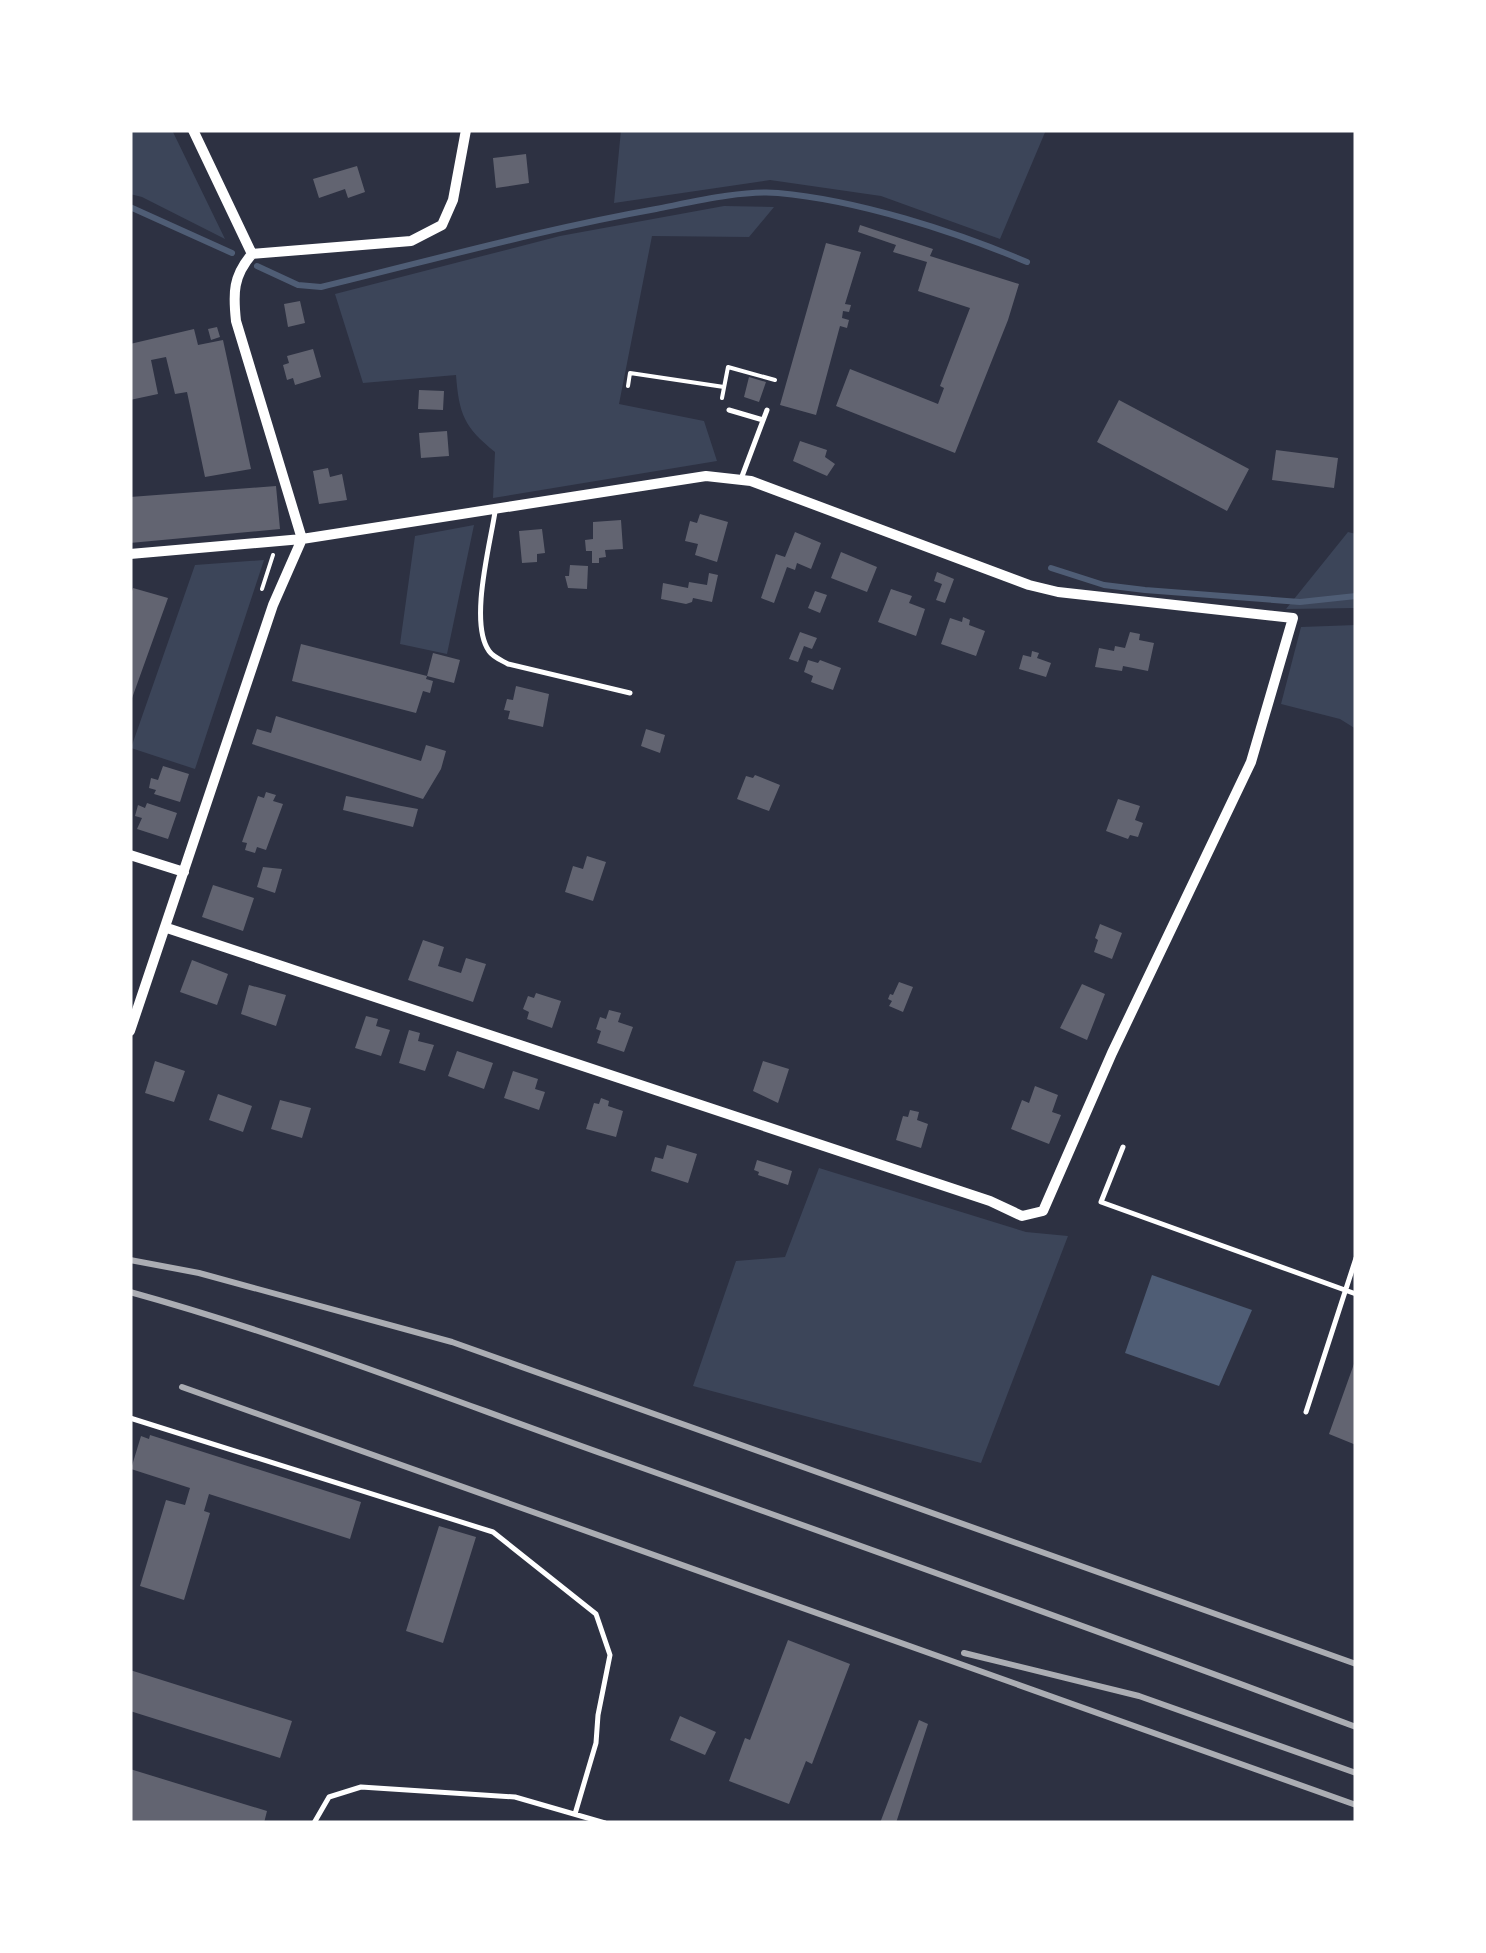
<svg xmlns="http://www.w3.org/2000/svg" width="1486" height="1953" font-family="'Titillium Web',sans-serif">
  <rect width="100%" height="100%" fill="#2d3142"/>
  <path fill="#3c4559" d="M130 130H172L225 239 142 197 130 194Z
    M621 130H1046L1000 239 881 196 770 180 614 203Z
    M724 206 774 207 749 237 652 236 619 404 704 421 717 461 493 498 495 452C464 427 459 414 456 375L363 383 335 294 560 236Z
    M474 525 447 654 400 644 415 536Z
    M1348 532 1356 534V608L1286 609Z
    M264 560 195 769 131 748 195 565Z
    M1356 625V729L1340 719 1281 704 1301 627Z
    M819 1168 1026 1232 1068 1236 981 1463 693 1386 736 1261 785 1257Z"/>
  <path fill="#4f5d75" d="M1152 1275 1252 1310 1219 1386 1125 1353Z"/>
  <g fill="none" stroke-linecap="round" stroke-linejoin="round">
    <path stroke="#4f5d75" stroke-width="6" d="M130 207 232 253
      M257 266 298 285 321 287C433 260 543 229 656 209 692 202 742 190 778 193 857 200 954 231 1027 262
      M1051 568 1104 585 1145 590 1300 602 1356 596"/>
  </g>
  <path fill="#626471" d="M526 154 529 183 496 188 493 158Z
    M357 166 365 192 348 198 345 189 319 198 313 179Z
    M860 225 933 249 930 256 1019 284 1008 320 955 453 836 406 850 369 938 404 944 388 940 386 970 308 918 291 927 262 893 252 896 245 858 232Z
    M826 243 861 252 845 304 851 305 849 312 843 311 842 318 849 320 847 328 840 326 816 415 780 405Z
    M300 301 305 323 288 327 284 304Z
    M217 327 220 337 211 340 208 329Z
    M194 329 198 345 223 340 251 469 205 477 187 392 175 394 166 357 151 360 158 394 130 400V344Z
    M313 349 321 377 295 385 293 378 287 380 283 365 289 363 287 356Z
    M749 377 766 382 759 402 744 397Z
    M419 390 444 391 443 410 418 409Z
    M1119 400 1249 469 1227 511 1097 442Z
    M447 431 449 456 421 458 419 433Z
    M800 441 827 450 825 457 835 464 827 476 793 461Z
    M1276 450 1338 458 1334 488 1272 480Z
    M328 468 330 477 342 474 347 500 319 504 313 471Z
    M276 486 280 529 130 543V497Z
    M700 514 728 522 717 562 695 555 698 544 685 541 690 521 697 523Z
    M621 520 623 549 605 550 606 557 599 558V563H592V551H586L585 540 593 539V522Z
    M542 529 545 553 537 554V562L522 563 519 531Z
    M795 532 821 543 811 569 797 563 795 570 787 567 774 603 761 598 776 554 785 557Z
    M841 552 877 567 867 592 831 578Z
    M570 565 588 566 587 589 568 588 565 576H569Z
    M937 572 954 579 945 603 936 600 942 584 934 581Z
    M709 573 718 575 712 602 693 598 692 602 686 604 661 599 663 583 688 588 689 582 707 585Z
    M133 588 168 598 131 701 130 597Z
    M891 589 912 596 909 603 925 609 916 636 878 622Z
    M815 591 827 595 820 613 808 608Z
    M963 617 970 620 969 625 985 631 976 656 941 644 950 618 962 622Z
    M800 632 817 638 812 649 804 646 798 662 789 659Z
    M1130 632 1140 634 1139 640 1154 643 1148 671 1123 666 1122 671 1095 667 1099 648 1114 651 1115 646 1125 648Z
    M301 644 427 676 426 679 433 681 430 693 423 691 416 713 292 681Z
    M1032 651 1039 653 1037 658 1051 663 1046 677 1019 669 1023 655 1031 657Z
    M433 653 460 660 454 683 427 676Z
    M808 660 818 663 820 660 841 668 833 690 811 682 813 676 804 672Z
    M516 686 549 694 543 727 508 719 510 711 504 710 507 699 513 700Z
    M276 716 421 761 426 745 446 751 441 769 423 799 252 744 257 729 271 733Z
    M646 729 665 735 660 753 641 746Z
    M163 766 189 774 180 802 154 794 156 790 149 788 151 778 158 780Z
    M755 775 780 785 769 811 737 799 746 776 753 778Z
    M266 792 276 795 273 801 283 804 266 850 257 847 255 853 245 850 247 843 242 842 258 796 264 798Z
    M346 796 418 809 413 827 343 810Z
    M1118 799 1140 806 1135 820 1143 823 1138 837 1130 835 1128 839 1106 831Z
    M147 803 177 813 168 839 137 829 142 818 135 816 138 805 145 808Z
    M587 856 606 862 593 901 565 892 573 866 583 869Z
    M263 867 282 869 275 893 257 887Z
    M213 885 254 898 243 931 202 917Z
    M1100 924 1122 933 1112 959 1094 952 1098 940 1095 938Z
    M423 940 444 947 438 966 461 973 466 958 486 964 473 1002 408 980Z
    M192 960 228 974 217 1005 180 992Z
    M899 982 913 987 903 1012 889 1006 892 1001 888 999 890 994 893 995Z
    M1082 984 1105 994 1087 1040 1060 1028Z
    M249 985 286 995 276 1026 241 1014Z
    M536 993 561 1001 552 1028 527 1019 529 1012 523 1009 528 996 534 998Z
    M609 1010 621 1013 618 1022 633 1027 624 1052 597 1043 601 1031 596 1029 600 1017 606 1019Z
    M366 1016 378 1019 376 1026 390 1030 381 1056 355 1048Z
    M409 1030 420 1033 418 1041 434 1045 425 1071 399 1063Z
    M457 1051 493 1063 484 1089 448 1076Z
    M155 1061 185 1071 174 1102 145 1093Z
    M763 1061 789 1069 778 1103 753 1091Z
    M513 1071 538 1079 535 1089 545 1092 539 1110 504 1098Z
    M1035 1086 1058 1095 1052 1112 1061 1115 1049 1144 1011 1129 1022 1100 1029 1103Z
    M218 1094 252 1106 243 1132 209 1120Z
    M601 1098 609 1101 608 1106 623 1111 616 1137 586 1129 594 1103 599 1104Z
    M280 1100 311 1108 302 1138 271 1129Z
    M910 1110 919 1112 917 1120 928 1124 921 1148 896 1140 903 1116 908 1117Z
    M667 1145 697 1154 688 1183 651 1171 655 1157 663 1159Z
    M757 1160 792 1171 788 1185 758 1175 759 1172 754 1170Z
    M1355 1361H1356V1445L1329 1434Z
    M150 1435 361 1502 350 1539 209 1494 204 1511 210 1513 184 1600 140 1586 166 1500 185 1505 190 1488 131 1469 141 1436 149 1439Z
    M439 1526 476 1537 443 1643 406 1631Z
    M788 1640 850 1664 812 1764 806 1761 789 1804 729 1781 745 1738 750 1740Z
    M130 1670 292 1721 280 1758 130 1711Z
    M680 1716 716 1732 705 1755 670 1740Z
    M919 1720 928 1724 896 1823H880Z
    M130 1769 267 1811 264 1823H130Z"/>
  <g fill="none" stroke-linecap="round" stroke-linejoin="round">
    <path stroke="#fff" stroke-width="4" d="M628 386 630 373 724 387
      M722 398 728 367 775 380
      M262 589 273 555"/>
    <path stroke="#fff" stroke-width="5" d="M729 410 763 420
      M741 479 767 410
      M495 512C490 545 469 623 489 651 493 657 501 660 508 664L630 693
      M1123 1147 1101 1202 1356 1294
      M1306 1412 1356 1258
      M130 1418 493 1532 596 1614 610 1655 598 1715 596 1743 575 1814
      M314 1823 329 1797 361 1787 515 1797 605 1823"/>
    <path stroke="#fff" stroke-width="10" d="M252 254 411 241 442 225 453 200 466 130
      M130 554 302 539 706 476 751 481 1029 585 1058 592 1293 618 1251 762 1112 1053 1043 1211 1022 1216 990 1201 167 928
      M130 855 184 872
      M130 1031 273 605 302 539 236 321C233 293 233 276 252 254L193 130"/>
    <path stroke="#abadb3" stroke-width="6" d="M130 1260 199 1273 452 1342 1356 1664
      M130 1292C293 1337 451 1400 609 1456 859 1545 1108 1634 1356 1727
      M182 1387 1356 1805
      M964 1653 1139 1696 1356 1773"/>
  </g>
  <rect width="1486" height="1953" fill="none" stroke="#ffffff" stroke-width="265"/>
</svg>
